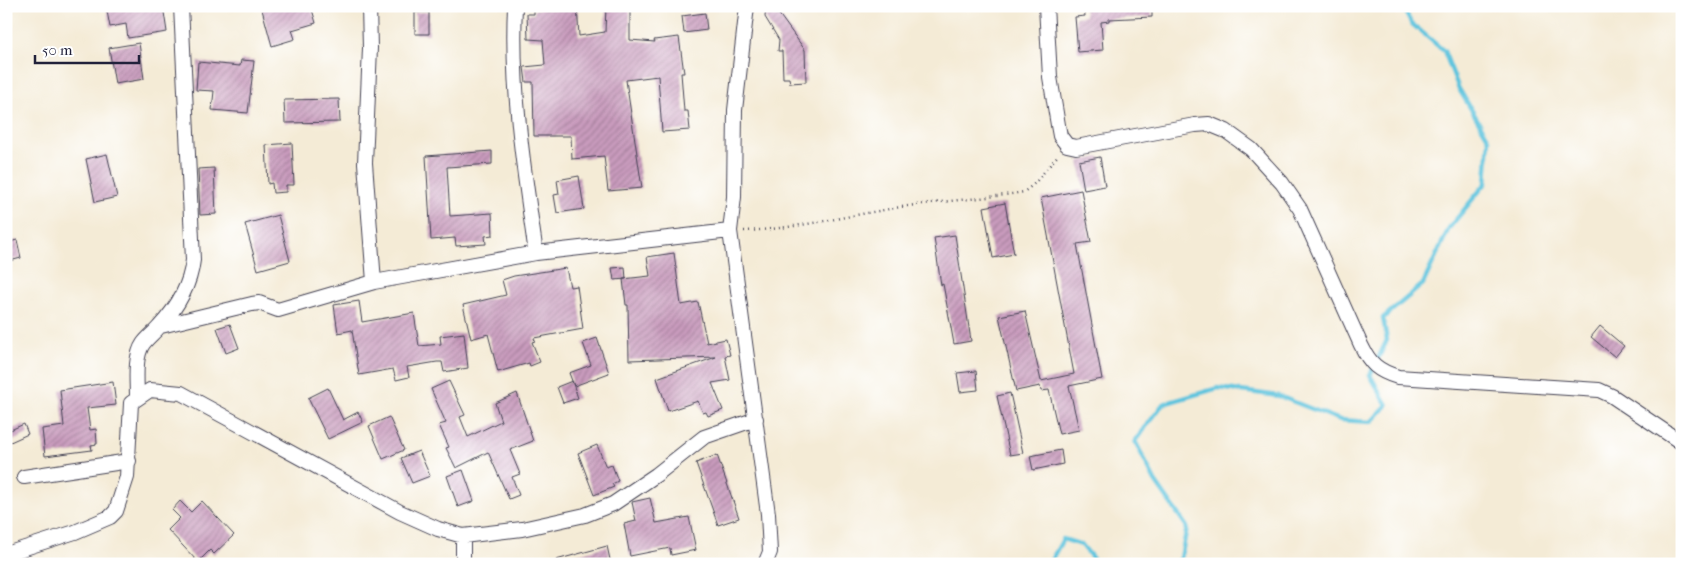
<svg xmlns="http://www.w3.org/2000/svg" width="1688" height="570" font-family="'IM FELL French Canon',serif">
  <defs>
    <pattern id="building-hatch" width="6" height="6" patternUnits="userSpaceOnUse" patternTransform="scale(1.25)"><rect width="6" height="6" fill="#c99bbd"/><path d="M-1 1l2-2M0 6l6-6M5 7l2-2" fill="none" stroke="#a37e9b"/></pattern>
  </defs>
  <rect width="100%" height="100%" fill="#fff"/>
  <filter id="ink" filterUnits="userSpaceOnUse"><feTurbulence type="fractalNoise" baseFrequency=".02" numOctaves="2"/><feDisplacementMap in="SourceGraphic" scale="10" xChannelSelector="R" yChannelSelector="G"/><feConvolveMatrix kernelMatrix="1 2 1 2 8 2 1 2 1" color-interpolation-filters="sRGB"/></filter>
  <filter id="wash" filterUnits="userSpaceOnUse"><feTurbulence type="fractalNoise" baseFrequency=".0096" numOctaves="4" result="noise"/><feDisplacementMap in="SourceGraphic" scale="20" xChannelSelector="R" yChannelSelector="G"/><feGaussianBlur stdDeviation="1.12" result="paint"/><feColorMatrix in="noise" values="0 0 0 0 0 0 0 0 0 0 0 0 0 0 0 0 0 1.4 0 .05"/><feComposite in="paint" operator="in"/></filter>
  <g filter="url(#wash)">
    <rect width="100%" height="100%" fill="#f4ebd6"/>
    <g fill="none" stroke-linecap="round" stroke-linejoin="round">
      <path stroke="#60c5de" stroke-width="4.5" d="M1049 564 1063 539 1082 545 1097 564
        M1176 564 1181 558 1187 527 1155 481 1135 441 1163 404 1218 388 1279 396 1340 420 1371 422 1387 405 1370 375 1387 340 1383 318 1423 284 1449 228 1486 183 1489 139 1459 89 1444 51 1411 23 1402 6"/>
    </g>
    <g id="blocks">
      <path fill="url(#building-hatch)" d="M106 6H163L167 32 128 38 126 24 110 27Z
        M261 6H311L316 23 292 30 295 39 272 46Z
        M565 6H577L579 36 605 32 606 6H630V40L655 42 654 40 679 37 684 73H681L684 111H688L690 130 662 132 658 76 626 80 642 188 608 191 604 156 572 159 571 136H534L533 82H526L524 67 545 65 543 40 528 39 527 14H534V9H565Z
        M766 6H773L805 50 806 82 790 83 789 78H783L782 51H778L779 40 765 17Z
        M1084 6H1152V17L1109 19V21L1101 22 1103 50 1078 52 1075 17 1085 16Z
        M415 12H429V34H415Z
        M705 13 707 30 684 33 682 16Z
        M139 43 144 79 115 84 109 48Z
        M241 60 254 61 248 113 212 110 214 91 196 90 198 62 240 66Z
        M339 99 340 122 285 123 284 100Z
        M292 143 294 185H286V192L273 193 272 183 268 184 266 145Z
        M492 151V164L447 167 450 216 492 213 493 235 485 236 486 244 456 246 455 238 431 240 426 156Z
        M107 154 117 197 95 202 86 159Z
        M1100 157 1105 186 1084 190 1079 161Z
        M214 168 216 214 200 215 198 169Z
        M579 176 584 209 557 213 554 195 559 194 557 180Z
        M1081 190 1091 242 1077 244 1102 379 1069 386 1079 430 1059 434 1049 390 1041 391 1040 386 1016 391 999 316 1025 311 1041 381 1074 374 1041 198Z
        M1005 203 1014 254 993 258 984 207Z
        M278 215 290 261 258 270 245 224Z
        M955 235 971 341 954 344 943 284 941 285 934 238Z
        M17 240 21 258 6 262V243Z
        M674 253 681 305 698 302 707 343 726 339 730 355 725 356 730 380 712 383 723 410 708 416 706 412 703 413 698 401 668 411 657 378 716 357 629 360 628 305H626L623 279 650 276 647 257Z
        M625 267 626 279 614 280 612 268Z
        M566 268 570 287 577 286 583 329 534 338 535 341 532 342 540 362 530 366 529 363 498 372 488 334 471 339 463 305 506 295 502 280 514 276Z
        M359 301 362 322 414 313 419 346 441 344 440 336 464 333 468 368 444 372 442 362H437L407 367 409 377 396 380 393 369 359 375 352 330 338 333 334 305Z
        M230 324 239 348 226 353 217 328Z
        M1600 326 1624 346 1615 357 1591 337Z
        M597 338 609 373 574 386 569 373 591 365 583 343Z
        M976 371 978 390 960 392 957 373Z
        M449 381 465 415 460 417 468 437 501 421 495 403 517 393 533 441 510 450 520 474 512 477 519 495 509 499 488 452 456 468 446 448 449 447 439 425 446 423 431 389Z
        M572 381 578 398 563 403 557 387Z
        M113 382 116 405 87 408 90 430 96 429 97 444 91 445 92 450 45 456 42 429 64 426 60 390Z
        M328 388 343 420 358 412 363 422 328 439 308 398Z
        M1010 393 1023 453 1010 455 997 396Z
        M389 417 404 450 383 459 369 426Z
        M24 424 28 434 6 444V432Z
        M597 445 606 467 612 465 618 481 612 484 614 487 594 495 578 453Z
        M1061 450 1063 464 1033 470 1030 456Z
        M419 451 430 476 412 483 401 458Z
        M717 455 739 518 718 525 696 463Z
        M463 470 474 501 458 507 447 476Z
        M650 498 656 523 689 517 696 550 671 555 670 548 630 556 624 524 636 521 632 502Z
        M180 501 191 512 202 501 234 535 214 554 210 550 198 562 168 530 180 518 172 510Z
        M607 546 611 564H557L556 560Z"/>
    </g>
  </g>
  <g filter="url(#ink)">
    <use href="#blocks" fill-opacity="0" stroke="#424052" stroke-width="1"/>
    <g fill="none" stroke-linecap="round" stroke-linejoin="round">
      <defs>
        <path id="minor" d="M369 6 370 48 365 163 374 282
          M515 6C511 89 524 172 536 253
          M747 6 735 110 734 197 730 231 768 514 770 552 765 564
          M1046 6 1050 77 1058 125 1060 136 1067 145 1076 147 1195 125 1209 124 1226 131 1251 149 1282 183 1300 209 1361 345C1370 364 1378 371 1398 377L1599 390 1612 396 1682 443
          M161 326 252 304 259 303 278 310 374 282 536 253 730 231
          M137 397C137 382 134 357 143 344 147 338 154 333 159 327 177 308 190 286 193 260L181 6
          M24 477 129 461
          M463 536V564
          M6 554 75 532 110 517 116 511 127 477 131 403 150 390 181 393 400 512 438 529 463 536 522 529 585 515 613 504 656 475 704 437 756 419"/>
      </defs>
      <use href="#minor" stroke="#424052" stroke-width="16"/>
      <path stroke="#424052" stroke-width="2.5" stroke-dasharray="1 4" stroke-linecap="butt" d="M744 231C792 229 837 218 884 210 930 201 978 200 1024 192L1035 183 1059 154"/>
      <use href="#minor" stroke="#fff" stroke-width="14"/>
    </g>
  </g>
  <rect width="1688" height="570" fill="none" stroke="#fff" stroke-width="25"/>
  <path d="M35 55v8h104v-8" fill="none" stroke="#22223b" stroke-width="2.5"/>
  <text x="42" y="55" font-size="15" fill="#22223b" stroke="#ffffff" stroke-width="4" paint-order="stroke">50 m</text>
</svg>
